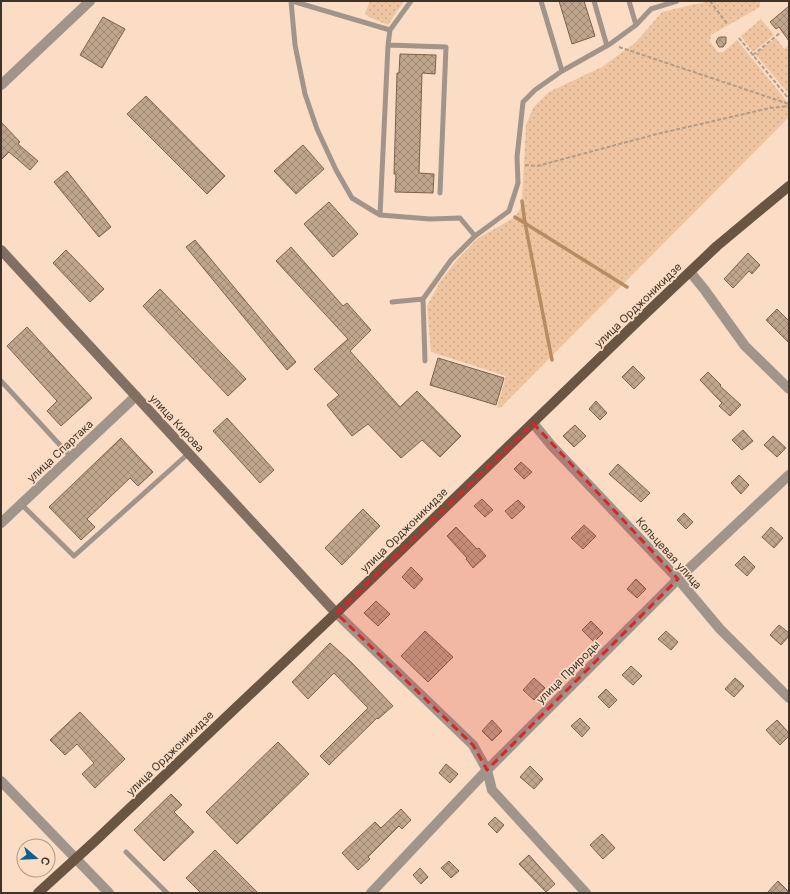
<svg xmlns="http://www.w3.org/2000/svg" width="790" height="894" font-family="Inter,sans-serif">
  <defs>
    <pattern id="grass-dots" width="8" height="8" patternUnits="userSpaceOnUse"><rect width="8" height="8" fill="#eec5a0"/><path d="M2 2h.1M6 6h.1" fill="none" stroke="#cdaa8a" stroke-width="1.8" stroke-linecap="round"/></pattern>
    <pattern id="building-cross-hatch" width="8" height="8" patternUnits="userSpaceOnUse"><rect width="8" height="8" fill="#c0a58d"/><path d="M0 0l8 8M0 8l8-8" fill="none" stroke="#9d8773"/></pattern>
  </defs>
  <rect width="100%" height="100%" fill="#faddc4"/>
  <path fill="url(#grass-dots)" d="M370 1H404L388 25 369 17 365 13Z
    M709 1H760V7L711 35 710 42 718 52H723L737 40 789 104V117L500 408 497 407 506 376 431 352 427 306 440 282 456 261 477 239 515 217 520 209 522 201 526 125 533 108 549 92 602 67 636 42 662 12Z
    M761 19 774 35 753 52 741 36Z
    M776 38 784 49 789 45V94L755 54Z"/>
  <g fill="none" stroke-linecap="round" stroke-linejoin="round">
    <path stroke="#b88c62" stroke-width="3.5" d="M522 201 525 223 552 360
      M515 217 627 287"/>
  </g>
  <path fill="url(#building-cross-hatch)" stroke="#7b624c" d="M559 1H584L595 36 572 44Z
    M789 6V41L779 27 776 29 770 22Z
    M103 17 125 29 102 68 80 55Z
    M720 37H726V43L723 47H719L716 42 718 38Z
    M400 54 436 55 435 74 422 73 419 173 434 174 433 193 395 192 396 174H394L397 73H399Z
    M146 96 225 176 207 194 127 114Z
    M1 122 20 142 18 144 38 161 30 170 9 152 1 160Z
    M303 145 324 169 296 194 274 171Z
    M67 171 111 227 99 237 54 182Z
    M329 202 358 234 333 257 304 224Z
    M195 240 296 362 287 370 186 247Z
    M291 247 343 306 347 303 371 330 350 351 400 407 417 391 461 436 440 457 422 440 401 458 368 424 352 436 327 405 339 395 314 369 348 339 276 261Z
    M66 250 104 289 90 302 53 263Z
    M748 253 760 265 752 274 749 271 733 288 724 279Z
    M160 289 246 379 228 396 143 306Z
    M777 309 789 321V343L766 320Z
    M27 327 92 398 61 426 47 411 57 401 7 346Z
    M438 358 504 378 496 405 430 385Z
    M633 366 645 378 634 389 622 377Z
    M708 372 721 385 720 386 741 405 730 416 719 406 722 403 700 380Z
    M596 401 607 413 600 420 589 409Z
    M227 418 274 470 260 483 213 431Z
    M575 425 586 436 574 447 563 436Z
    M743 430 753 441 742 450 732 440Z
    M773 436 786 448 777 457 764 445Z
    M121 438 153 472 138 486 130 478 87 519 95 527 81 540 49 507Z
    M521 462 532 472 524 479 514 469Z
    M618 464 650 493 641 502 609 474Z
    M739 475 749 485 741 494 731 483Z
    M482 499 493 510 485 517 474 506Z
    M518 500 525 507 512 519 505 511Z
    M363 509 380 526 342 565 325 548Z
    M684 513 693 522 686 529 677 520Z
    M584 525 596 536 583 549 571 538Z
    M456 527 477 549 479 548 486 556 473 568 466 559 467 558 447 536Z
    M771 527 783 538 774 548 762 537Z
    M744 556 755 567 747 576 735 565Z
    M411 567 423 579 414 589 402 577Z
    M636 579 646 589 637 598 627 589Z
    M376 601 390 614 378 626 364 613Z
    M591 621 603 633 594 642 582 630Z
    M779 625 789 633V636L781 645 770 635Z
    M425 631 453 657 428 682 401 656Z
    M666 631 678 642 671 650 658 639Z
    M330 643 352 663 393 706 378 719 377 718 329 765 320 756 368 708 334 673 308 699 292 682Z
    M631 666 642 676 633 685 622 675Z
    M534 678 545 688 534 700 523 690Z
    M735 678 744 686 734 697 725 689Z
    M606 689 617 700 609 708 598 697Z
    M80 712 125 759 95 788 82 774 94 763 77 744 65 755 50 740Z
    M580 718 590 728 582 737 571 726Z
    M492 720 502 731 492 741 482 731Z
    M777 720 789 733V736L780 745 766 730Z
    M278 742 309 774 237 844 206 812Z
    M446 764 458 774 450 783 439 773Z
    M530 766 543 779 534 789 520 777Z
    M171 794 182 805 174 812 194 832 164 861 134 830Z
    M401 809 411 820 402 829 399 826 368 857 370 859 358 870 342 853 375 822 381 828Z
    M495 817 504 825 497 833 488 824Z
    M602 834 615 848 603 859 590 845Z
    M215 850 258 893H201L186 878Z
    M529 855 555 884 546 892 519 864Z
    M449 861 459 871 451 878 441 868Z
    M420 868 428 877 421 884 413 875Z
    M778 881 789 892V893H767Z"/>
  <g fill="none" stroke-linecap="round" stroke-linejoin="round">
    <path stroke="#b29c89" stroke-width="2" stroke-dasharray="4 2" stroke-linecap="butt" d="M710 1 728 25
      M739 38 789 99
      M619 47 789 104
      M753 55 781 32
      M525 165 537 166 657 134 770 108 789 106"/>
    <path stroke="#a1958b" stroke-width="5" d="M291 1 295 45 305 94 317 129 336 170 352 198 380 215 430 219 460 218 475 236 509 211 518 183 517 157 523 102 535 90 562 71 610 44 636 25 651 9 677 1
      M292 1 390 30
      M411 1 390 30 388 45 446 47 440 193
      M541 1 562 71
      M594 1 607 46
      M629 1 636 25
      M380 215 388 45
      M392 302 423 299
      M425 361 423 299 451 260 475 236
      M1 381 71 457
      M21 504 74 556 189 453
      M126 852 167 893"/>
    <path stroke="#a1958b" stroke-width="10" d="M690 272 704 289 745 346 789 389
      M533 423 551 445 678 579 720 629 789 698
      M1 523 136 396
      M336 613 473 745 487 770 492 790 586 893
      M371 893 487 770 678 579 789 475"/>
    <path stroke="#a1958b" stroke-width="10" d="M1 85 90 1
      M1 781 109 893"/>
    <path stroke="#817061" stroke-width="10" d="M1 250 336 613"/>
    <path stroke="#6a5543" stroke-width="10" d="M38 893 94 842 336 613 640 319 717 246 789 186"/>
  </g>
  <path fill="#d62828" fill-opacity="0.2" stroke="#d62828" stroke-width="3" stroke-dasharray="8 5" stroke-linejoin="round" d="M533 423 678 579 487 770 473 745 336 613Z"/>
  <g text-anchor="middle" stroke-width="3.5" stroke-linejoin="round" paint-order="stroke">
    <g font-size="11" fill="#3e3329" stroke="#faddc4">
      <text transform="translate(638 305) rotate(-44)" y="4">улица Орджоникидзе</text>
      <text transform="translate(177 423) rotate(47)" y="4">улица Кирова</text>
      <text transform="translate(60 451) rotate(-43)" y="4">улица Спартака</text>
      <text transform="translate(404 530) rotate(-44)" y="4">улица Орджоникидзе</text>
      <text transform="translate(669 553) rotate(48)" y="4">Кольцевая улица</text>
      <text transform="translate(568 672) rotate(-45)" y="4">улица Природы</text>
      <text transform="translate(170 753) rotate(-44)" y="4">улица Орджоникидзе</text>
    </g>
  </g>
  <rect width="790" height="894" fill="none" stroke="#3e3329" stroke-width="4"/>
  <g transform="translate(36 858) rotate(109)"><circle r="19" fill="#faddc4" stroke="#af9986"/>
  <path d="M0-3L7 15L0 10L-7 15Z" fill="#0c5d90"/>
  <text y="-6" font-size="11" font-weight="bold" text-anchor="middle" fill="#3e3329">С</text>
  </g>
</svg>
